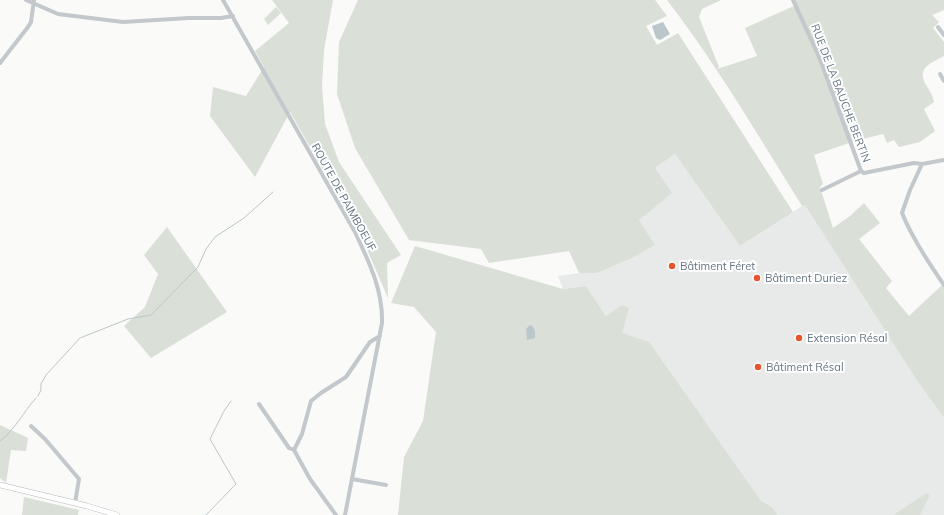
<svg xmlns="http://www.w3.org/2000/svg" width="944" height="515" font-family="Mulish,sans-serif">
  <rect width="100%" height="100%" fill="#fafaf8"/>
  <path fill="#e8e9e9" d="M675 154 740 246 805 204 916 379 944 418V515H920L930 495 926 493 893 515H778L772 507 761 501 621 333 622 306 606 316 586 286 563 289 558 276 579 273H597L630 259 655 245 639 220 646 213 655 168Z"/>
  <path fill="#dadfd7" d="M272 0H333L324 50 322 86 325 124 339 162 401 255 387 263 388 298 363 240 290 112 255 177 210 116 213 87 246 96 264 67 255 51 289 23Z
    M358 0H655L667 16 646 26 657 45 678 33 793 212 740 246 675 154 655 168 672 193 639 220 655 245 630 259 597 273H579L569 251 489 263 481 249 409 240 355 148 337 94 339 42Z
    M667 0H721L702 9 699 17 719 67 717 69 757 56 745 28 794 6 791 0H944V10L932 15 939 22 933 28 944 42V56C931 63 916 68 926 85 930 91 933 96 934 102L924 109 935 131 920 142 899 147 894 140 887 143 883 134 855 141 814 155 823 184 820 187 833 228 850 216 864 203 880 223 859 239 892 281 886 288 909 316 941 286H944V418L916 379 805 205 802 206C759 137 717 65 667 0Z
    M276 7 281 13 268 25 264 19Z
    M167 227 227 312 151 358 124 326 145 307 158 274 144 255Z
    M415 246 563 289 586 286 606 316 622 305 629 308 622 333 649 342 761 501 772 507 778 515H398L404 457 423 421 436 332 414 307 391 303Z
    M0 425 28 438 26 451 11 450 6 483 0 478Z
    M926 493 930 495 920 515H893Z
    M24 497 79 510 78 515H22Z"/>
  <path fill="#bbc7cb" d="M663 22 670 34 660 40 656 38 652 26Z
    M530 325 533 327 535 331V338L527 340 526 329Z"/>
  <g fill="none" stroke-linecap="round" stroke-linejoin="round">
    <path stroke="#bbc7cb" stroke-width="1" d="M38 396 41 390V384L46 375 80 338 128 319 151 315 198 267 206 249 215 237 244 218 273 192
      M0 441C15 430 24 411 36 398
      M206 515 236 484 210 439 224 411 231 401"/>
    <defs>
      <path id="major" d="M0 485 87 506 117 515"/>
    </defs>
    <use href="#major" stroke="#b5babe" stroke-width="6"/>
    <path stroke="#c3c8cc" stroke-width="4" d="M26 0 58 14 123 22 189 18H221L233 16
      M223 0 355 232C369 262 383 290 382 323L345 515
      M793 0 820 59 861 171 864 173 914 163 922 164 944 160
      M938 27 944 35
      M0 63 28 27 31 22 34 0
      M940 74 944 81
      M922 164 910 190 902 213C912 238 928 262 944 285
      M822 190 861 171
      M259 404 289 448 294 450 310 479 336 515
      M31 426 45 439 79 479 75 503
      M294 450 302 434 311 401 321 393 346 377 370 342 380 336
      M352 479 386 485"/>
    <use href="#major" stroke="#fff" stroke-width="5"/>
  </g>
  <g fill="#e4572e" stroke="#fff" stroke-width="1.5">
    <circle cx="672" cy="266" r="4"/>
    <circle cx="757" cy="278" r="4"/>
    <circle cx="799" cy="338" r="4"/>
    <circle cx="758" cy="367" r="4"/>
  </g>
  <g text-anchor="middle" stroke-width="4" stroke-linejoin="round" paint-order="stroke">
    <g font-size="11" fill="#657683" stroke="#fff">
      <text transform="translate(841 93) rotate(69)" y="4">RUE DE LA BAUCHE BERTIN</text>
      <text transform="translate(344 197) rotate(61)" y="4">ROUTE DE PAIMBOEUF</text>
    </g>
    <g font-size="11" fill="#657683" stroke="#fff" text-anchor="start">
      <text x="680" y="270">Bâtiment Féret</text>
      <text x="765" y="282">Bâtiment Duriez</text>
      <text x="807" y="342">Extension Résal</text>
      <text x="766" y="371">Bâtiment Résal</text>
    </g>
  </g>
</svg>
